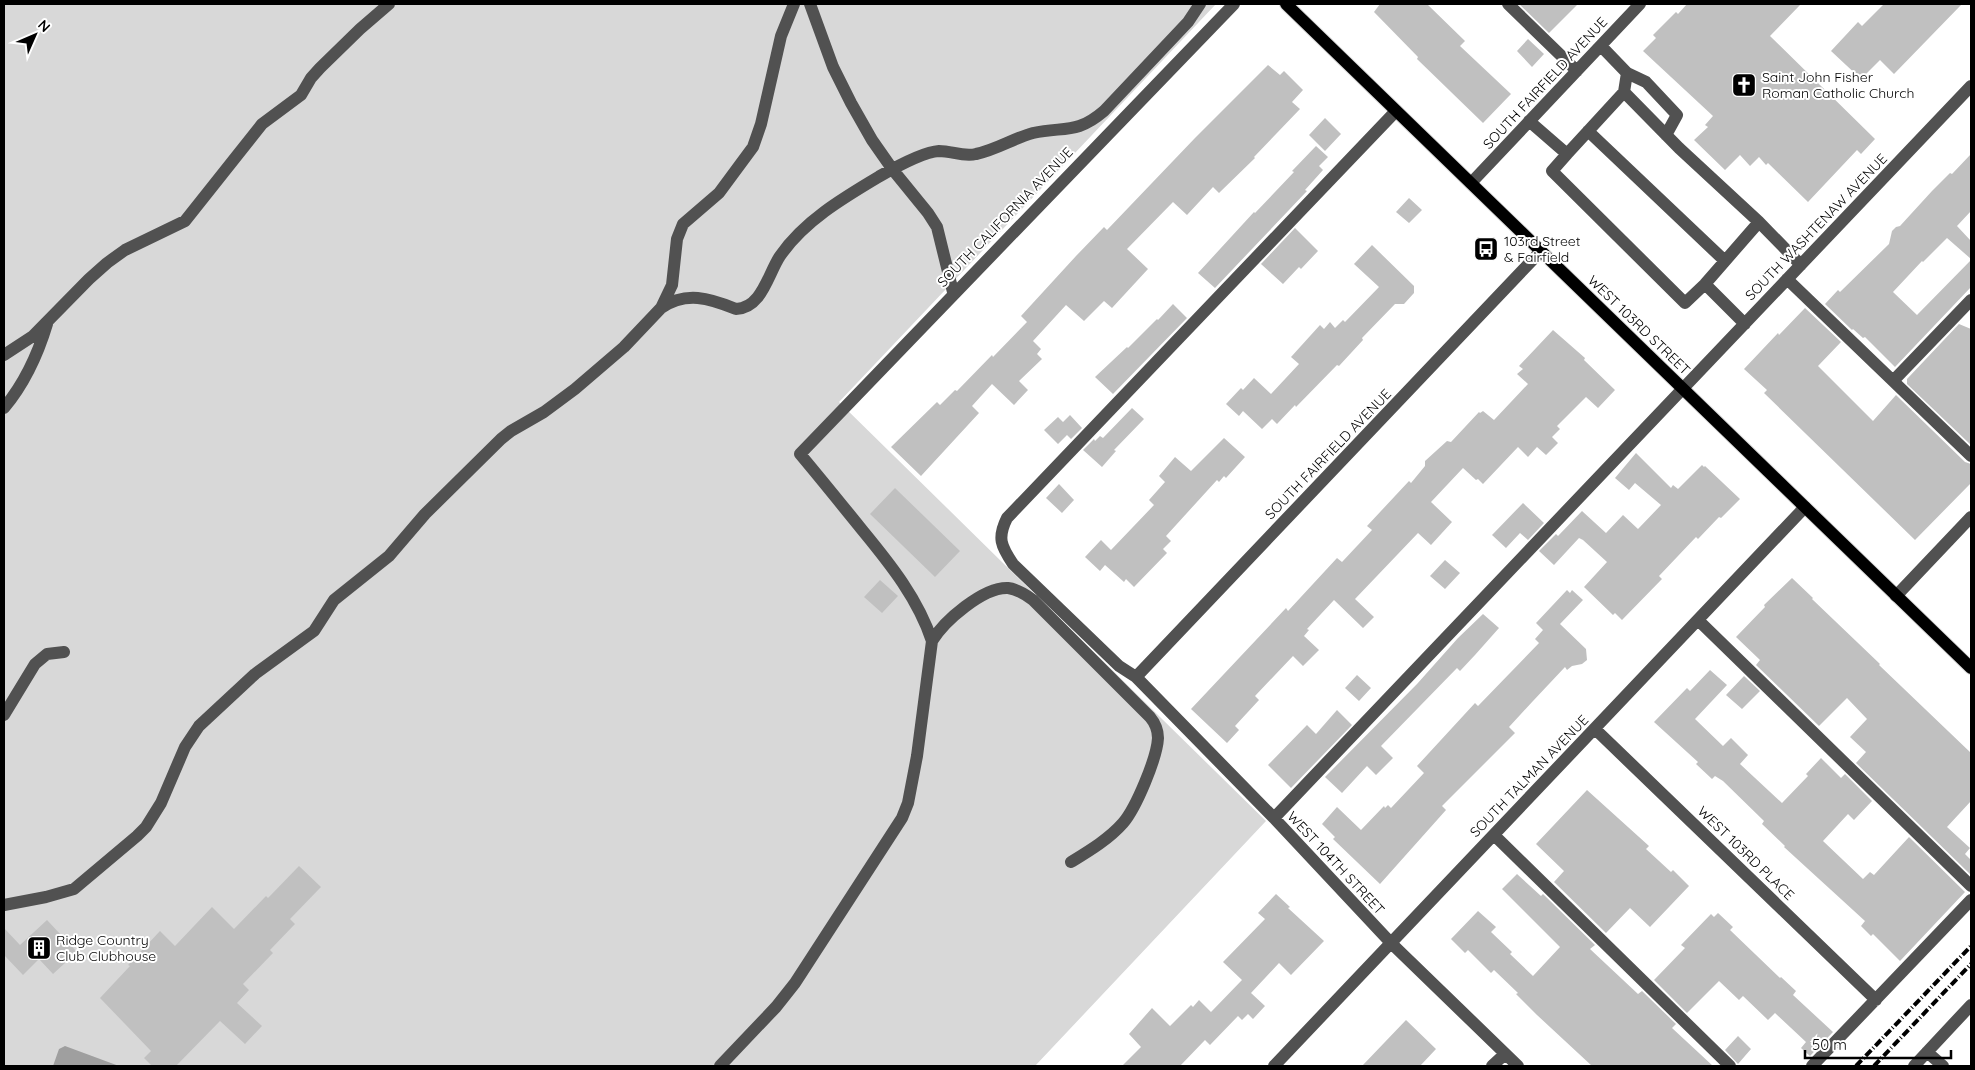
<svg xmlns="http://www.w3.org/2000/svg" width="1975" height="1070" font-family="Quicksand,sans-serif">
  <rect width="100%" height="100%" fill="#fff"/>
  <path fill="#d8d8d8" d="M4 4H1216L839 402 1266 821 1035 1066H4Z"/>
  <path fill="#9f9f9f" d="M65 1046 119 1066H120H53L59 1049Z"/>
  <path fill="#c0c0c0" d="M1380 4H1427L1465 41 1460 46 1511 94 1483 123 1417 59 1418 57 1374 12Z
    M1519 4H1578L1549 33Z
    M1687 4H1801L1770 36 1875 139 1861 154 1857 150 1808 202 1768 163 1766 165 1759 157 1750 166 1740 155 1725 170 1694 140 1708 127 1705 125 1713 116 1643 51 1656 38 1653 35 1676 12 1678 14Z
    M1884 4H1962L1894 74 1880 60 1861 79 1831 51 1858 22 1862 26Z
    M1528 39 1544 54 1532 67 1517 51Z
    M1268 65 1280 75 1284 71 1303 90 1292 102 1300 109 1254 157 1255 158 1219 193 1213 187 1187 215 1173 202 1127 249 1148 269 1112 308 1104 301 1084 321 1066 305 1033 341 1041 349 1037 354 1042 359 1019 381 1028 390 1014 405 992 384 972 406 979 413 921 476 891 447 937 402 940 405 955 390 957 391 992 355 993 357 1027 322 1021 316 1076 256 1104 227 1107 230 1195 138Z
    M1325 118 1341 134 1325 151 1309 135Z
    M1316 146 1328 157 1319 166 1323 170 1305 190 1307 191 1215 288 1198 273 1254 212 1255 213 1294 172 1292 171Z
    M1971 154V211L1957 226 1971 241V259L1947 238 1923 262 1922 261 1893 292 1917 315 1971 260V287L1895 367 1865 337 1863 338 1853 329 1852 330 1825 304 1838 290 1840 292 1889 244 1892 231 1896 227 1900 226 1932 191 1950 173 1952 174Z
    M1409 198 1422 210 1409 223 1396 212Z
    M1295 228 1318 251 1301 269 1299 267 1283 284 1261 264Z
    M1372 245 1414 286V293L1404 304H1395L1362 338 1363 340 1339 366 1337 365 1296 407 1295 405 1277 424 1272 419 1262 429 1243 411 1239 416 1226 404 1241 388 1243 390 1254 378 1271 394 1299 364 1291 357 1320 325 1324 329 1330 322 1335 328 1343 320 1345 322 1379 287 1354 264Z
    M1173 304 1187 318 1113 394 1095 377 1127 347 1128 348 1157 319 1158 320Z
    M1805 308 1841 342 1818 366 1873 421 1896 395 1965 462 1971 464V483L1915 540 1764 393 1767 390 1744 369 1778 333 1779 335Z
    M1959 324 1971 329V445L1907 384V379Z
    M1553 330 1585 358 1584 360 1615 390 1598 408 1586 397 1557 426 1560 429 1552 437 1558 443 1546 455 1537 447 1528 457 1518 447 1483 484 1478 479 1476 480 1463 468 1431 502 1452 522 1431 545 1418 533 1355 599 1374 617 1363 628 1334 600 1307 629 1309 630 1304 636 1319 650 1303 666 1293 656 1255 696 1259 700 1235 726 1239 730 1227 743 1191 709 1286 608 1288 611 1337 558 1342 562 1372 530 1367 526 1409 481 1411 483 1425 466V461L1447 441 1451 442 1479 412 1480 413 1483 411 1494 420 1528 384 1517 374 1523 369 1519 366Z
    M1132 408 1144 419 1114 450 1116 451 1102 467 1083 450 1094 439 1095 441 1100 436 1103 438Z
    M1070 415 1082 428 1071 439 1067 435 1058 444 1044 430 1058 417 1063 422Z
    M1224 438 1245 457 1226 478 1224 476 1219 482 1217 480 1166 536 1171 541 1163 549 1167 553 1134 587 1126 579 1124 582 1105 565 1100 571 1085 557 1101 540 1111 550 1154 505 1149 500 1165 482 1159 476 1175 457 1191 471Z
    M1636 453 1671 488 1673 485 1678 489 1702 465 1704 467 1705 466 1740 499 1721 518 1719 517 1698 539 1696 537 1659 576 1662 579 1622 620 1615 613 1613 615 1584 587 1607 562 1583 540 1579 538 1554 565 1539 551 1556 534 1558 536 1582 511 1606 533 1623 515 1638 529 1661 505 1635 483 1629 490 1615 478Z
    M1059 484 1074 500 1062 513 1046 498Z
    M895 488 960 551 935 577 870 514Z
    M1523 503 1544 523 1528 540 1520 533 1506 548 1492 535Z
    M1445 560 1460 573 1445 589 1430 576Z
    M1792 578 1813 598 1812 599 1880 664 1879 665 1971 753V801L1947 827 1970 848 1965 854 1971 860V875L1856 763 1866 752 1850 737 1867 719 1847 698 1819 726 1756 665 1760 660 1736 637 1765 607 1764 605Z
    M880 580 898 596 882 613 864 597Z
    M1567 590 1570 593 1572 590 1583 600 1560 624 1586 649 1587 660 1582 664 1572 666 1567 670 1565 667 1533 701 1509 727 1515 733 1442 806 1446 810 1380 884 1333 839 1335 837 1322 824 1337 807 1361 830 1384 806 1385 808 1388 805 1391 808 1424 773 1417 766 1475 703 1478 706 1539 643 1535 639 1543 630 1536 623Z
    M1483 614 1499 628 1475 655 1460 671 1457 668 1381 746 1393 758 1376 775 1367 766 1342 793 1325 777 1417 684 1458 638Z
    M1710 670 1727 685 1695 719 1723 746 1731 738 1748 755 1740 764 1782 803 1808 776 1806 774 1821 758 1841 778 1845 774 1872 801 1854 820 1848 814 1823 841 1863 879 1870 872 1874 875 1909 837 1965 892 1900 961 1873 934 1871 936 1861 926 1865 921 1784 847 1785 846 1762 824 1764 821 1723 781 1715 776 1712 779 1696 764 1698 762 1654 722 1687 688 1690 691Z
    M1357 675 1371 688 1359 701 1345 688Z
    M1744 676 1760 691 1742 709 1726 695Z
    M1337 710 1352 725 1291 788 1268 765 1307 725 1316 734Z
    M1587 790 1649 846 1646 849 1671 872 1673 870 1689 886 1650 927 1630 908 1606 933 1554 882 1564 871 1536 844Z
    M299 866 321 887 290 919 295 924 270 950 273 953 243 984 249 990 237 1003 262 1026 245 1044 220 1021 176 1066H152L144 1058 151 1051 100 998 130 966 128 965 160 931 175 946 212 907 234 929 266 896 268 898Z
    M1517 874 1541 896 1543 894 1595 945 1590 949 1638 994 1642 991 1676 1024 1672 1028 1713 1066H1592L1537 1015 1516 994 1518 993 1494 970 1491 973 1468 950 1465 953 1451 939 1478 911 1496 927 1491 932 1512 952 1510 954 1533 976 1560 947 1502 889Z
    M1276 894 1290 907 1288 908 1324 941 1291 975 1279 963 1251 993 1265 1006 1253 1019 1248 1014 1242 1020 1238 1016 1210 1045 1205 1040 1180 1066H1122L1141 1047 1129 1034 1152 1008 1170 1026 1191 1005 1193 1007 1199 1000 1211 1012 1242 980 1223 962 1265 919 1258 913Z
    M1718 913 1733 927 1730 930 1780 978 1781 977 1796 991 1793 995 1833 1032 1810 1056 1801 1048 1806 1042 1775 1013 1768 1020 1743 996 1739 1000 1719 981 1687 1013 1654 980 1685 948 1681 945 1711 914 1714 917Z
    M47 920 77 952 53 974 39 959 23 975 4 955V928L20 945Z
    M1406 1020 1436 1049 1420 1066H1362Z
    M1738 1036 1751 1049 1738 1064 1725 1050Z"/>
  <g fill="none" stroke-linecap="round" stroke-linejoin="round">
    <defs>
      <path id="major" d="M1286 4 1971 668"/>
    </defs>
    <use href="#major" stroke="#dbdbdb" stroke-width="14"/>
    <path stroke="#515151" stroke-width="12" d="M810 4 833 67 851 103 872 140 893 170 928 213 937 227 953 292
      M1508 4 1577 71
      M1601 46 1627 73 1624 92
      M1627 73 1646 82 1677 115 1666 135
      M1396 111 1007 518C997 538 1001 546 1013 564L1119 666 1136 677 1274 818 1391 943 1518 1066
      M1529 121 1567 154 1552 171 1685 303 1705 284 1745 324
      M1588 131 1725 261
      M1567 154 1624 92 1679 148 1759 222
      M1471 183 1640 4
      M1787 279 1971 456
      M1705 284 1759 222 1801 265
      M661 308C686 291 709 298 736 309 762 308 768 274 780 256 804 221 843 198 880 176 894 168 922 152 939 151 952 151 963 157 976 154 996 150 1014 138 1033 133 1064 126 1076 135 1104 111L1188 22 1200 4
      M4 355 33 336 89 279 107 263 125 250 185 221 262 124 301 95 311 78 320 68 360 29 389 4
      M1893 381 1971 300
      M4 408C24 384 38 354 47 324
      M1896 596 1971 517
      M1698 620 1971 886
      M932 641C918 599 891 565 863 531 842 505 821 479 800 454L1234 4
      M1136 677 1541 251
      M4 715 35 664 47 654 64 652
      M1595 729 1876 1000
      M1274 818 1971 86
      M1494 835 1730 1066
      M4 905 46 897 74 889 137 836 146 827 161 803 185 747 199 726 255 674 314 631 334 600 389 556 425 514 501 439 511 431 544 412 575 389 624 347 661 308 672 285 677 239 683 224 719 193 753 147 761 124 781 36 794 4
      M1927 1052 1943 1066
      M720 1066 776 1007 795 983 902 818 908 803 917 756 932 641C944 621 983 587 1008 588 1017 589 1025 594 1033 600L1150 717C1155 723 1158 730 1158 738 1157 758 1136 808 1123 823 1109 839 1089 851 1071 862
      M1274 1066 1805 507
      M1492 1066 1505 1054
      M1812 1066 1971 900
      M1914 1066 1971 1005"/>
    <use href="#major" stroke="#000" stroke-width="12"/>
    <path stroke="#000" stroke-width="4" stroke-dasharray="8 2.5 1 2.5" stroke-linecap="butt" d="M1856 1066 1971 946
      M1874 1066 1971 964"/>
  </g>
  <defs>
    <symbol id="church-square" viewBox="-11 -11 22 22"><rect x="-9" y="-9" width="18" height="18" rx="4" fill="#000" stroke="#fff"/><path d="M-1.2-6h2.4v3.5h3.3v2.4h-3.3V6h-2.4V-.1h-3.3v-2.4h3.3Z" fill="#fff"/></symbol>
    <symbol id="bus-square" viewBox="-11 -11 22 22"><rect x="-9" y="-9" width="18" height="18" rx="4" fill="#000" stroke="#fff"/><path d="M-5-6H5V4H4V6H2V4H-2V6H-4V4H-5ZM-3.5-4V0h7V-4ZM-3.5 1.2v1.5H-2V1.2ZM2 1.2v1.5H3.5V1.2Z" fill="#fff"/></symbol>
    <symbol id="building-square" viewBox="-11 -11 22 22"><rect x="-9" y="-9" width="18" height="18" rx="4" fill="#000" stroke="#fff"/><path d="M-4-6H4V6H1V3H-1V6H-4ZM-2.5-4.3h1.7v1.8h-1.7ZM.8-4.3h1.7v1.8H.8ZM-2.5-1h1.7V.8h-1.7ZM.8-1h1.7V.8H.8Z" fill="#fff"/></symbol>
  </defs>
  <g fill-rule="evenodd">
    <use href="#church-square" x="1730" y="71" width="28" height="28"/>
    <use href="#bus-square" x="1472" y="235" width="28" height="28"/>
    <use href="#building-square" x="25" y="934" width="28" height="28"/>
  </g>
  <g text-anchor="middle" stroke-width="4" stroke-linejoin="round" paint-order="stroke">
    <g font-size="14" fill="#000" stroke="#fff" text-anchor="start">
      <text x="1762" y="82">Saint John Fisher<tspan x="1762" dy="16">Roman Catholic Church</tspan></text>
      <text x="1504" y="246">103rd Street<tspan x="1504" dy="16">&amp; Fairfield</tspan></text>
      <text x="56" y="945">Ridge Country<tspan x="56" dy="16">Club Clubhouse</tspan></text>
    </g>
    <g font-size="14" fill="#000" stroke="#fff">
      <text transform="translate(1545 83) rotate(-47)" y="5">SOUTH FAIRFIELD AVENUE</text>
      <text transform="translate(1005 217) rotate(-46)" y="5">SOUTH CALIFORNIA AVENUE</text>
      <text transform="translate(1816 227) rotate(-46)" y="5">SOUTH WASHTENAW AVENUE</text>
      <text transform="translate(1639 325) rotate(44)" y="5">WEST 103RD STREET</text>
      <text transform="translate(1328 454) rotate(-46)" y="5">SOUTH FAIRFIELD AVENUE</text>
      <text transform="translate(1529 776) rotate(-46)" y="5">SOUTH TALMAN AVENUE</text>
      <text transform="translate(1746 853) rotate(44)" y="5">WEST 103RD PLACE</text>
      <text transform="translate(1336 863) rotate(47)" y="5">WEST 104TH STREET</text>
    </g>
  </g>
  <rect width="1975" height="1070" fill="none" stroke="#000000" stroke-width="10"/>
  <g transform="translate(35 35) rotate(45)" stroke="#ffffff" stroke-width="4" paint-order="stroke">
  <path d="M0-4L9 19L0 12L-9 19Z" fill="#000000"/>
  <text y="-8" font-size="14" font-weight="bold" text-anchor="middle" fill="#000000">N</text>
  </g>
  <path d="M1805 1050v8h146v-8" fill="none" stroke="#000000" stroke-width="2.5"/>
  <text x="1812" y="1050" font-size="15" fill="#000000" stroke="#ffffff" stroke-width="4" paint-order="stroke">50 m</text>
</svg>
